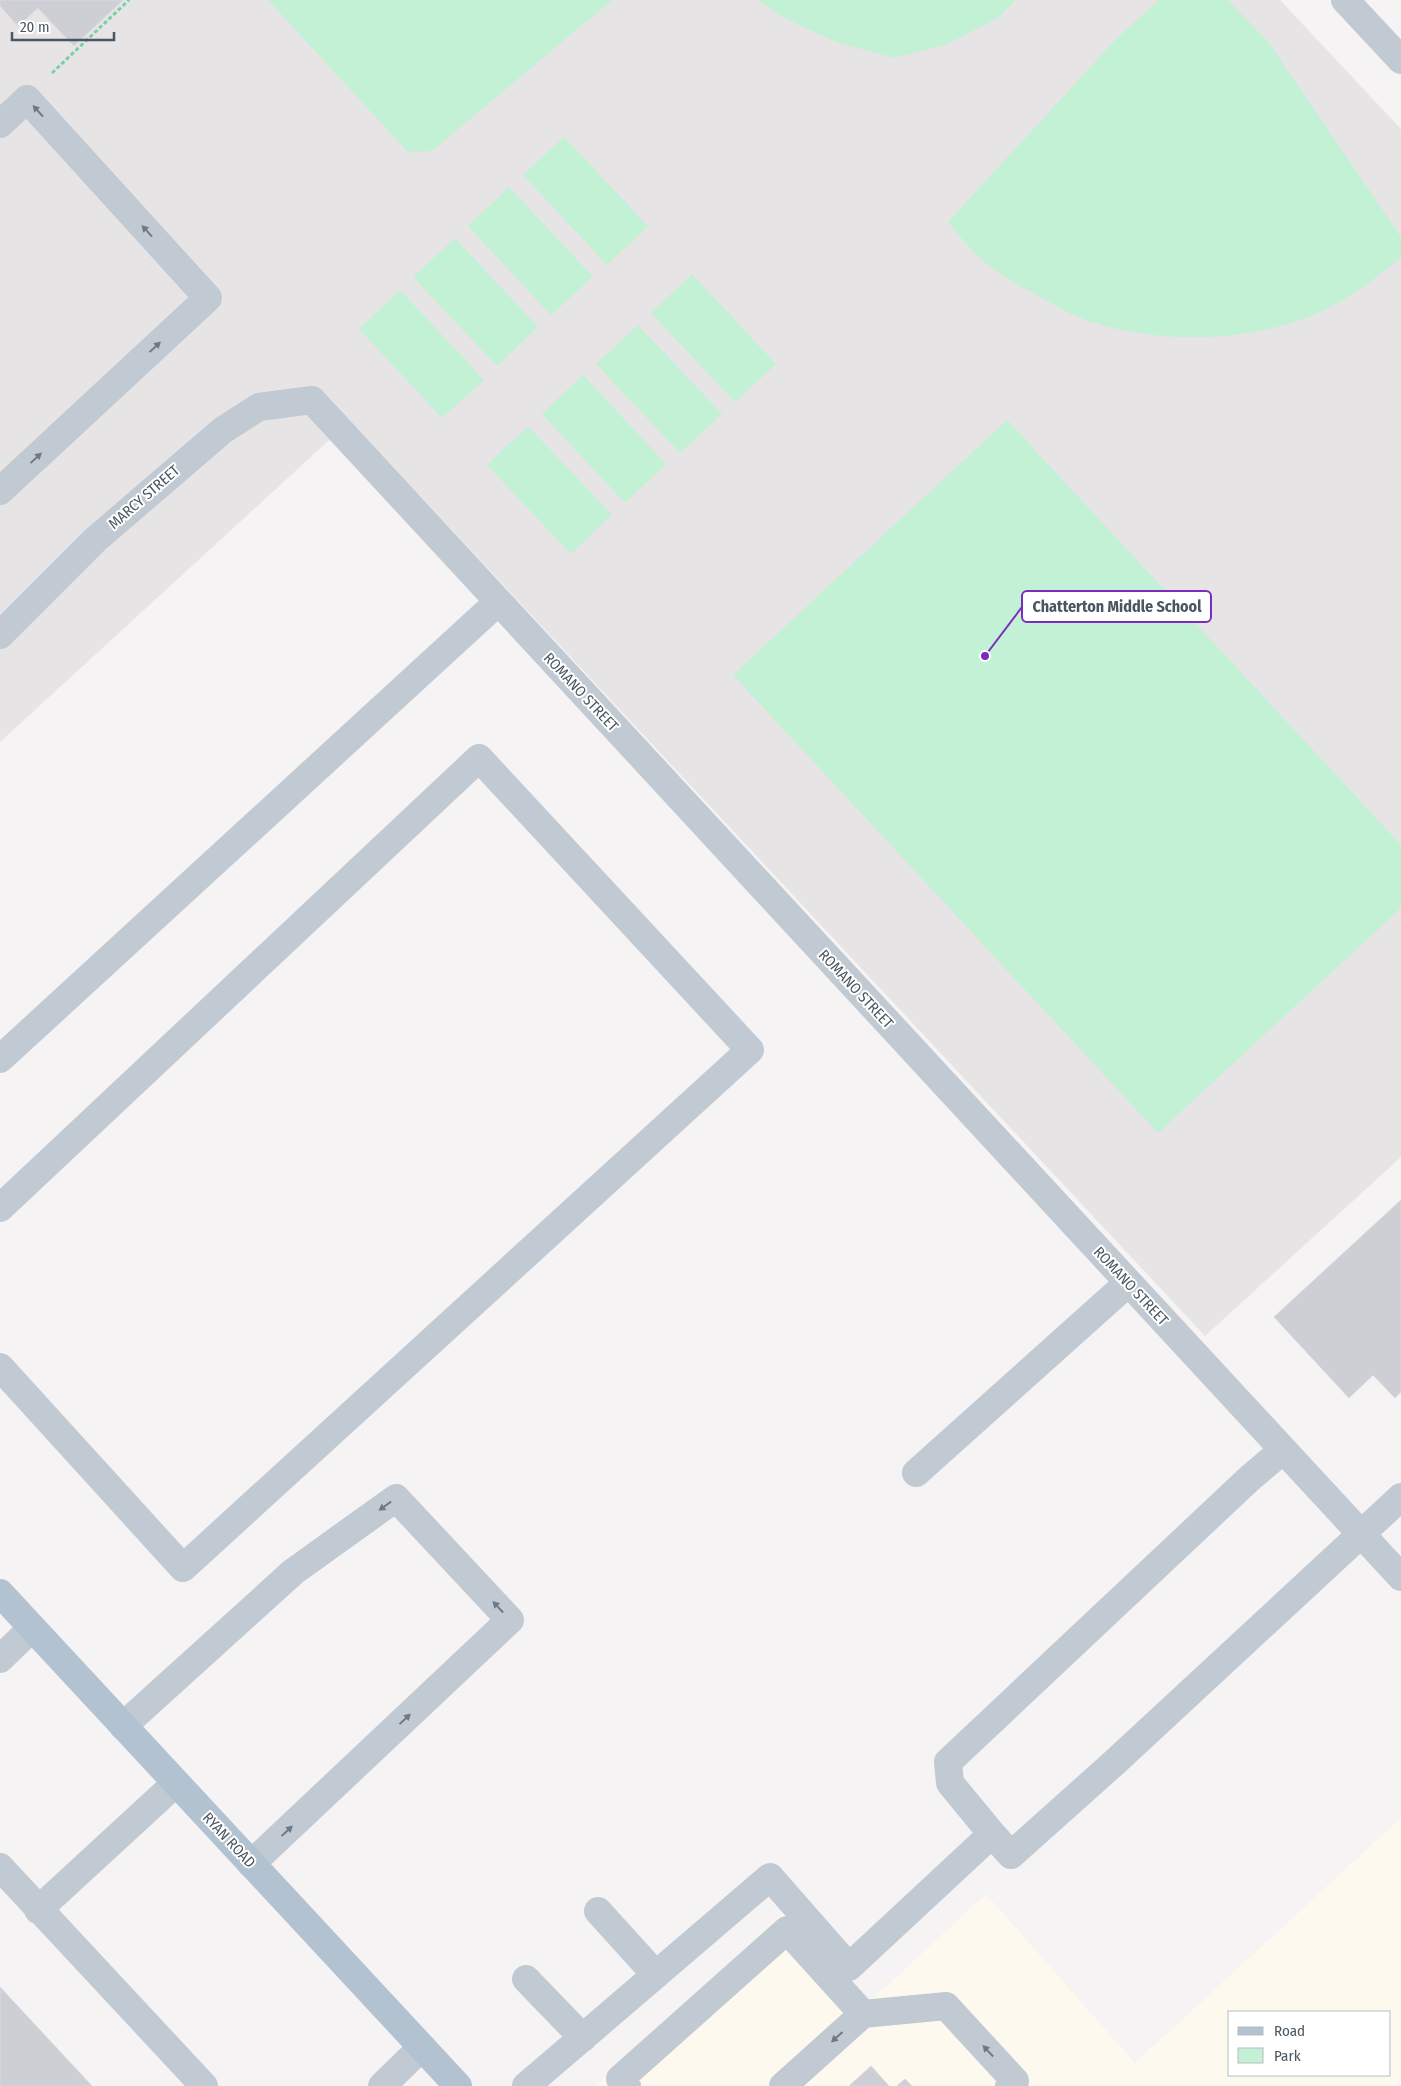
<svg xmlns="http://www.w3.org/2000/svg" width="1401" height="2086" font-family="'Fira Sans Condensed',sans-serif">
  <rect width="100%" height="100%" fill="#f5f3f3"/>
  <path fill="#fdf9ef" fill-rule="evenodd" d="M1401 1818V2086H596L784 1912 869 2002 986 1894 1135 2063ZM1230 2012H1390V2075H1230Z"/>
  <path fill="#e6e4e5" d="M0 0H1280L1401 129V1157L1205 1336 350 421 0 742Z"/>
  <path fill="#c3f1d5" d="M268 0H612L432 151 408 152Z
    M758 0H1016L999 17 948 44 894 58 836 42 782 17Z
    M1159 0H1228L1269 43 1401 237V257C1383 273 1364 287 1343 300 1271 343 1168 347 1089 321 1071 315 1052 304 1035 294 1017 284 996 273 981 259 969 249 959 234 948 222L1115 40Z
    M564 137 648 226 607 265 523 175Z
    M509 187 593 277 551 315 468 226Z
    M455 238 538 327 497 366 413 277Z
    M692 274 776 364 735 402 651 313Z
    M400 290 484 380 442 418 359 329Z
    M638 325 722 414 680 453 596 364Z
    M583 375 666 464 625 503 542 414Z
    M1007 420 1401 845V908L1158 1133 733 675Z
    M528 426 612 515 571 554 487 465Z"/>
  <path fill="#cdcfd5" stroke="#d7d9de" d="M0 0H123L74 46 38 8 18 26 0 6Z
    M1401 1200V1392L1395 1398 1373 1375 1349 1398 1274 1317Z
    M0 1987 92 2086H0Z
    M871 2066 889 2086H849Z
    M905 2079 912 2086H897Z"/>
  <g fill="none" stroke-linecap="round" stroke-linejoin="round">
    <path stroke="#7ad0a6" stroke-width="3" stroke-dasharray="4 2.5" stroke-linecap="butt" d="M52 73 129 0"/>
    <path stroke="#c1cad2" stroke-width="28" d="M1345 0 1401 60
      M0 124 27 99 208 298 0 491
      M0 635 95 540 223 430 259 407 312 400 1401 1577
      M0 1059 498 602
      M0 1208 479 758 750 1050 183 1568 0 1367
      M916 1473 1128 1283
      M0 1659 32 1628
      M123 1726 293 1572 396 1498 510 1620 251 1864
      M992 1834 950 1783 948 1762 1250 1478 1283 1450
      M0 1867 204 2086
      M38 1910 176 1783
      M598 1911 656 1975
      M526 1979 583 2038
      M382 2086 422 2047
      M526 2086 770 1877 849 1967 992 1834 1011 1855 1115 1762 1401 1497
      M627 2086 620 2079 787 1930 863 2014
      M783 2086 863 2014 946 2006 1015 2081 1009 2086"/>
    <path stroke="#b3c2d1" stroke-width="28" d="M0 1593 458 2086"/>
  </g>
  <defs><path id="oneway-solid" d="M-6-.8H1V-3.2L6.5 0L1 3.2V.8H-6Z" transform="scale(1.25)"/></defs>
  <g fill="#6e7983">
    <use href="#oneway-solid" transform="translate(38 111) rotate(-132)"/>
    <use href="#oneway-solid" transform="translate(147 231) rotate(-132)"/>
    <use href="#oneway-solid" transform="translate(155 347) rotate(-43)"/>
    <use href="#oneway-solid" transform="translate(36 458) rotate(-43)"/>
    <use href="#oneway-solid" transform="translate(385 1506) rotate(144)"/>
    <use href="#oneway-solid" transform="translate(498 1607) rotate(-133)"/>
    <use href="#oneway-solid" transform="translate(405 1719) rotate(-43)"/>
    <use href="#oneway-solid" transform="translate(287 1831) rotate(-43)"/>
    <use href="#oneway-solid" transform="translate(837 2037) rotate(138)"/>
    <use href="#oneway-solid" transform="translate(988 2051) rotate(-133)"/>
  </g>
  <g text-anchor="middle" stroke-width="4" stroke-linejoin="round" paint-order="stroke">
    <g font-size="15" fill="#4a5661" stroke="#fff">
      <text transform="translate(144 497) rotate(-41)" y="5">MARCY STREET</text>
      <text transform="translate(581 692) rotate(47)" y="5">ROMANO STREET</text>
      <text transform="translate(856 989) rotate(47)" y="5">ROMANO STREET</text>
      <text transform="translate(1131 1286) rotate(47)" y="5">ROMANO STREET</text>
      <text transform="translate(229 1840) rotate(47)" y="5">RYAN ROAD</text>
    </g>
  </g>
  <path fill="none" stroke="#7b2cbf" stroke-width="2" d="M985 656L1022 607"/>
  <circle fill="#7b2cbf" stroke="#fff" stroke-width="2" cx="985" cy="656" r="5"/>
  <rect fill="#fff" stroke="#7b2cbf" stroke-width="2" x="1022" y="591" width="189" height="31" rx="5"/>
  <g font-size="16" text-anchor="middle" font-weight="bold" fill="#4a5661">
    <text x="1117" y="612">Chatterton Middle School</text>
  </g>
  <rect x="1228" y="2011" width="162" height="65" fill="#ffffff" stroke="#b7bbc0"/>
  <rect x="1238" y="2027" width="25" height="8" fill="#b3c2d1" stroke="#b7bbc0"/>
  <text x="1274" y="2036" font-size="15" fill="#4a5661">Road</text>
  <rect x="1238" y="2048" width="25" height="15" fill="#c3f1d5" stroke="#b7bbc0"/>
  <text x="1274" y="2061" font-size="15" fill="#4a5661">Park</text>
  <path d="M12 32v8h102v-8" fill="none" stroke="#4a5661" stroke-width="2.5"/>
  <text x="20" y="32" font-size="15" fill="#4a5661" stroke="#ffffff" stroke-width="4" paint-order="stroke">20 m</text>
</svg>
